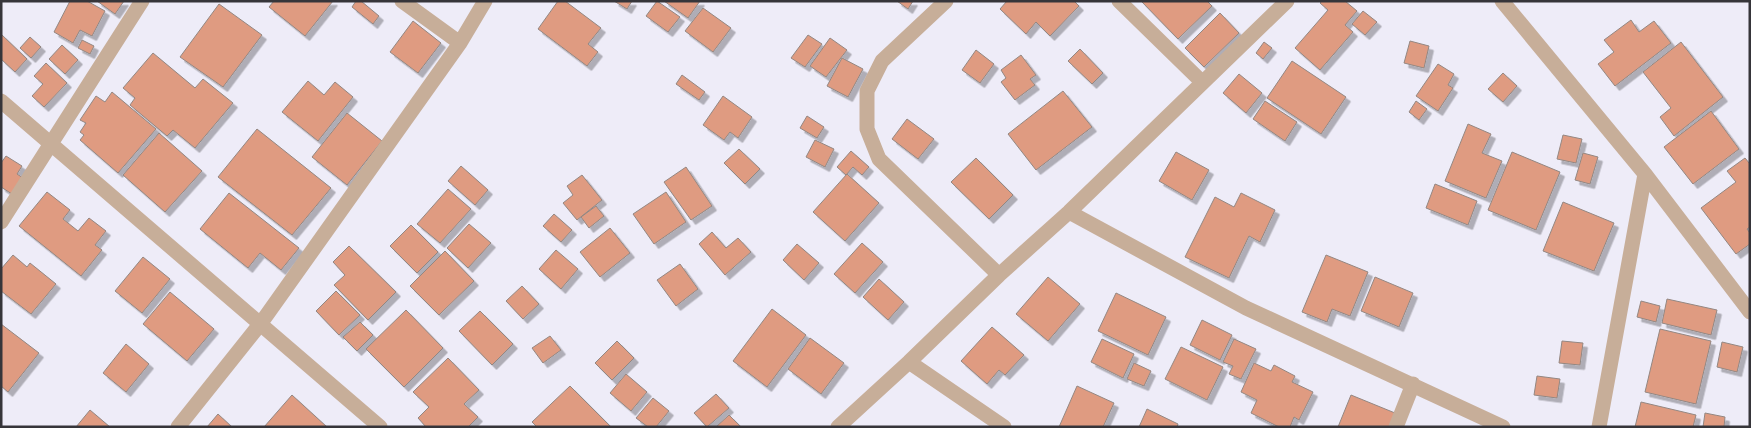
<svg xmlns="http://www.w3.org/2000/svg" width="1751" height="428" font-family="Commissioner,sans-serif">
  <defs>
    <filter id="shadow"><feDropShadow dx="4.5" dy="4.5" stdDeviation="0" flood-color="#0004"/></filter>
  </defs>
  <rect width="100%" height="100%" fill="#eeecf8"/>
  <path fill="#df9b81" stroke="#938782" filter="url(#shadow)" d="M70 1H87L105 11 92 36 80 30 73 43 54 32Z
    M97 1H124L115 14Z
    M274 1H333L305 36 269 7Z
    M356 1H361L379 16 373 24 352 7Z
    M558 1H565L601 28 588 44 598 52 587 66 538 29Z
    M614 1H632L627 9Z
    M657 1 680 17 668 32 646 16Z
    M664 1H700L688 18Z
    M897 1H913L908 9Z
    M1007 1H1074L1079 6 1050 36 1036 22 1026 34 1000 9Z
    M1141 1H1207L1212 6 1178 39Z
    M1322 1H1345L1357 11 1345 25 1353 32 1320 70 1295 48 1328 10 1320 3Z
    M219 4 262 35 223 87 180 57Z
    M703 8 731 28 713 52 685 31Z
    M1363 11 1377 22 1365 35 1352 24Z
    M1220 13 1239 33 1204 67 1185 48Z
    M1631 20 1639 32 1654 21 1671 43 1615 86 1598 64 1614 52 1604 40Z
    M413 21 441 43 418 73 390 52Z
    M1 34 27 59 15 72 1 59Z
    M808 35 822 44 805 67 791 58Z
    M30 37 41 47 31 58 20 48Z
    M830 38 847 50 826 77 810 66Z
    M82 40 94 46 90 54 78 48Z
    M1410 41 1429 46 1424 68 1404 63Z
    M1264 42 1272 48 1263 59 1256 53Z
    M1681 42 1723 97 1674 136 1660 117 1671 108 1643 72Z
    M62 45 78 60 65 74 49 59Z
    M1080 49 1103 73 1092 84 1068 61Z
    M976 50 994 64 980 83 962 70Z
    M153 53 195 88 203 79 233 103 195 148 173 130 167 136 130 105 135 98 123 88Z
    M1021 55 1036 75 1030 79 1035 85 1015 100 1001 82 1006 78 1001 70Z
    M842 58 863 69 848 97 827 86Z
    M1292 61 1346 97 1321 134 1267 98Z
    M46 63 67 83 44 107 32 96 43 84 34 76Z
    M1438 64 1454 74 1448 85 1453 88 1438 111 1416 96Z
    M1503 73 1517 86 1503 102 1488 89Z
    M1239 74 1262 93 1246 113 1223 93Z
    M682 75 705 92 699 100 676 84Z
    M308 81 324 95 335 82 353 97 318 141 282 112Z
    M1063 91 1092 127 1036 170 1008 134Z
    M112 92 156 129 118 173 80 140 84 135 80 132 86 123 80 120 96 96 105 102Z
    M723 96 752 117 738 138 730 132 724 140 703 125Z
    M1265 101 1297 122 1285 141 1253 119Z
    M1416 101 1427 109 1419 120 1409 112Z
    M1711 111 1739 149 1693 184 1664 147Z
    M347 113 382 141 347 185 312 157Z
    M807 116 824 127 817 138 800 128Z
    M907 119 934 139 918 159 892 139Z
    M1468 124 1491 134 1482 153 1502 161 1486 198 1445 181Z
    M257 129 331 188 292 235 218 177Z
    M159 133 202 171 165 212 123 175Z
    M1563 135 1582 139 1576 163 1557 159Z
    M815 140 834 149 825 167 806 157Z
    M739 149 760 169 745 184 724 163Z
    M851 151 869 167 862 175 853 167 846 175 837 167Z
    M1176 152 1209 170 1192 200 1159 181Z
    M1512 152 1560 172 1536 230 1488 210Z
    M1583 153 1598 157 1590 184 1575 180Z
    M6 156 22 166 17 174 23 178 12 194 1 187V163Z
    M976 158 1013 195 989 219 951 182Z
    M1745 158 1750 164V227L1747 229 1750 233V244L1736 254 1701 208 1736 182 1727 171Z
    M461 166 488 190 475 205 448 181Z
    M686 167 712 206 691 220 664 182Z
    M847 174 879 203 845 241 813 212Z
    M582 175 602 200 577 220 563 203 573 195 567 186Z
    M1435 184 1477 201 1468 225 1426 208Z
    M448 189 471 209 440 243 417 224Z
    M47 192 70 210 63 219 78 231 89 218 106 231 95 245 102 250 81 276 19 226Z
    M666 192 686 222 654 244 633 214Z
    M229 193 299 248 281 270 260 253 248 268 200 229Z
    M1241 193 1275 210 1260 242 1249 236 1229 278 1185 257 1215 197 1234 207Z
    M1563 202 1614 223 1594 271 1543 251Z
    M596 206 604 216 589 228 581 217Z
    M554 214 572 230 561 242 543 226Z
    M469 224 491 243 468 268 447 248Z
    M411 225 438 252 417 273 390 246Z
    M610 228 630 253 600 277 580 252Z
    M712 232 726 248 738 238 751 252 725 275 699 244Z
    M862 243 883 262 855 293 834 274Z
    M797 244 819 263 804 280 783 260Z
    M349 246 396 292 368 320 334 285 345 275 333 262Z
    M556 250 578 269 561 289 539 269Z
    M445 251 474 281 439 315 410 286Z
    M13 255 27 267 30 263 56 284 31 314 1 291V269Z
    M1326 255 1368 272 1350 316 1332 309 1327 322 1302 312Z
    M143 257 170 279 142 313 115 291Z
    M680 264 698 289 676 306 657 280Z
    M1048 277 1080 304 1048 341 1016 314Z
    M1375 277 1413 293 1399 327 1361 311Z
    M879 279 904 302 888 320 863 297Z
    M522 286 539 304 523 319 506 301Z
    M336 291 360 315 339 335 316 311Z
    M170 292 214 329 187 361 143 324Z
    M1116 293 1166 317 1148 355 1098 331Z
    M1667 299 1717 310 1711 335 1662 323Z
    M1641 301 1660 306 1656 322 1637 317Z
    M772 309 806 335 767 387 733 361Z
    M406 310 443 348 404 387 366 349Z
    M480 311 513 344 492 365 459 331Z
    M1202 320 1232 335 1220 360 1190 345Z
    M360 322 373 335 357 351 343 337Z
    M1 324 39 353 8 392 1 386Z
    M992 327 1024 355 1005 375 999 370 987 384 961 361Z
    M1660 329 1711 341 1696 404 1645 392Z
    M550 336 561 350 543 363 532 348Z
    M810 338 844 363 821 394 788 369Z
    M1102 339 1134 354 1123 378 1091 362Z
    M1234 339 1256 349 1241 379 1229 374 1233 366 1223 362Z
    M617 341 634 358 612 380 595 363Z
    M1562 341 1583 343 1580 365 1559 363Z
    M1722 342 1743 347 1737 372 1717 367Z
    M126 344 149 364 126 392 103 373Z
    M1181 347 1223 367 1207 400 1165 379Z
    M448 358 479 390 464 404 478 417 468 427H426L418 418 429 407 413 392Z
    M1134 363 1151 371 1144 386 1127 379Z
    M1254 363 1271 371 1274 365 1295 376 1292 382 1313 392 1299 420 1294 417 1290 427H1279L1251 413 1257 400 1241 392Z
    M626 374 647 392 631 411 610 393Z
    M1537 376 1560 379 1557 398 1534 395Z
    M570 386 611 427H537L532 422Z
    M1077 386 1114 403 1103 427H1059Z
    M716 394 729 408 707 427 694 413Z
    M292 395 327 427H264Z
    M1351 395 1395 413 1390 427H1338Z
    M653 398 669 411 656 427H648L636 418Z
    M1641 402 1696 415 1693 427H1635Z
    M1147 409 1178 424 1177 427H1139Z
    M90 410 110 427H76Z
    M1705 413 1725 417 1724 427H1703Z
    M218 414 232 427H207Z
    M729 415 741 427H716Z"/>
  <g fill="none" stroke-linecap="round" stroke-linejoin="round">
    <path stroke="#c7ae99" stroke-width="15" d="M402 1 460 43
      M946 1 882 61 867 91V129L879 159 999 275
      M1119 1 1202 82
      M1502 1 1645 174 1750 312
      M1 101 380 427
      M1069 212 1246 308 1503 427
      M1 222 142 1
      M909 362 1004 427
      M178 427 261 323 460 43 485 1
      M838 427 909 362 999 275 1069 212 1287 1
      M1396 427 1413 384
      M1599 427 1645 174"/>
  </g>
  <rect width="1751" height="428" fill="none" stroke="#36353a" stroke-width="5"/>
</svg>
